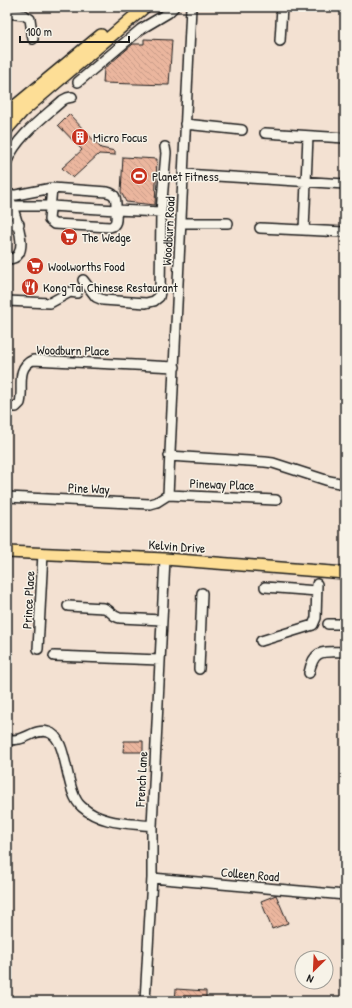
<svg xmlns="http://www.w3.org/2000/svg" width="352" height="1008" font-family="'Patrick Hand',sans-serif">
  <defs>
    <pattern id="building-back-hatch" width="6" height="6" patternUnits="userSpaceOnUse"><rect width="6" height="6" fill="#ebb69e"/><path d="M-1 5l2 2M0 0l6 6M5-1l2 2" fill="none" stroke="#c99c88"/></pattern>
  </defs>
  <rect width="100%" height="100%" fill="#f3e1d2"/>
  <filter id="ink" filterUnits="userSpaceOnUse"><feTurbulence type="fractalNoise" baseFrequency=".025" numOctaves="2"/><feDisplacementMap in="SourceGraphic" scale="8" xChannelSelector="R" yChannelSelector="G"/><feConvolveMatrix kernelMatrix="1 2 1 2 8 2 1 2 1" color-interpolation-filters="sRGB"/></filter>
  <g filter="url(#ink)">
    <path fill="url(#building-back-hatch)" stroke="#1c1c1c" d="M144 39 172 40 169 85 103 83 104 69 133 44H144Z
      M69 114 101 148 115 151V155L99 154 73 178 62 168 82 150 58 125Z
      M123 157 157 159 155 205 126 202 121 192Z
      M124 741H143V752H123Z
      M276 895 288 923 272 929 261 901Z
      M176 989 206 991V1001H175Z"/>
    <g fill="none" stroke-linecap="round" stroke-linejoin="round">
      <defs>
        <path id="minor" d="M7 13 24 15 30 19 33 39
          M280 41 282 7
          M78 82 141 29 168 13 174 7
          M185 124 242 130
          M265 133 345 138
          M7 161C17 136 43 118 63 100L67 98 72 97
          M184 174 345 184
          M52 188 49 220 54 224 110 227C118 225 116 217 116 210L161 212
          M7 195H16L52 188 107 192C117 194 116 200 116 210L51 206H7
          M181 223H228
          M7 224H19
          M260 228 345 232
          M304 230 308 136
          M7 259C34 260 14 214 11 202
          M83 280 96 297 103 300 146 303 154 301 159 297 160 292 161 212 166 153 165 147
          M7 301 50 303 70 292 77 293
          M7 406 16 407 20 403C24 388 15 368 33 360L175 367
          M169 456 265 462 273 463 329 481 345 484
          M168 495 191 7
          M168 495 276 500
          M7 497 150 504 157 502 168 495
          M265 587 317 591
          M68 606 104 608C111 610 112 617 120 618L162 620
          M328 624H345
          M261 641 313 625 316 618 317 584
          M38 649 43 553
          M54 656 160 660
          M199 669 202 593
          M309 673C314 648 323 652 345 652
          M7 740C11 740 15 740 19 739 29 737 37 729 48 732 69 737 64 793 82 807 101 824 128 823 152 826
          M152 878 345 895
          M145 1001 152 878V826L165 559"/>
        <path id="major" d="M7 115 15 106 101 35
          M7 129 22 112 145 7
          M7 552 165 559 345 573"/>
      </defs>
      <use href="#minor" stroke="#1c1c1c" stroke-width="12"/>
      <use href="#major" stroke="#1c1c1c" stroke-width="14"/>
      <use href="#minor" stroke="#f7f3e8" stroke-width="9"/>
      <use href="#major" stroke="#fdde96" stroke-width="11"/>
    </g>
  </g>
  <defs>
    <symbol id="building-disc" viewBox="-11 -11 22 22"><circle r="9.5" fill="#c8321e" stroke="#f7f3e8"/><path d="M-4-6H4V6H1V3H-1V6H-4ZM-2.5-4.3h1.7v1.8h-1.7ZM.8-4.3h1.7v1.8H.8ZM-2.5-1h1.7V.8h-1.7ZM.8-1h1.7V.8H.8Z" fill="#fff"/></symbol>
    <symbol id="stadium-disc" viewBox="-11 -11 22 22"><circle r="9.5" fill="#c8321e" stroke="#f7f3e8"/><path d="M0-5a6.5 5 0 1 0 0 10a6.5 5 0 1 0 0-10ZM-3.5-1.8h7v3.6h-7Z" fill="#fff"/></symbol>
    <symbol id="supermarket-disc" viewBox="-11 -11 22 22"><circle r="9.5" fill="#c8321e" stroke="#f7f3e8"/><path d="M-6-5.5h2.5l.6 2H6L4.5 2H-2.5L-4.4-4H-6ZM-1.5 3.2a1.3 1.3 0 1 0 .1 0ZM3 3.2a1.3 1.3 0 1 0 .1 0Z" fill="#fff"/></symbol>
    <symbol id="restaurant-disc" viewBox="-11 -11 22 22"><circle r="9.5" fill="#c8321e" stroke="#f7f3e8"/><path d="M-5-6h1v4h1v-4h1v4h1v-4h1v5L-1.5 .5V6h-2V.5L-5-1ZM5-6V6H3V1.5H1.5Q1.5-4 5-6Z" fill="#fff"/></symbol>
  </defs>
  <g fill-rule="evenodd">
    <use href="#building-disc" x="70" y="127" width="20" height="20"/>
    <use href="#stadium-disc" x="129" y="166" width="20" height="20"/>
    <use href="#supermarket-disc" x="59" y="227" width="20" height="20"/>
    <use href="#supermarket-disc" x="25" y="256" width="20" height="20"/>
    <use href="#restaurant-disc" x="20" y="277" width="20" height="20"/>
  </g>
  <g text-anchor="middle" stroke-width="3" stroke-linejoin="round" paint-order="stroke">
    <g font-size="13" fill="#1c1c1c" stroke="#f7f3e8" text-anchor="start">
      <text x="93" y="142">Micro Focus</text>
      <text x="152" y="181">Planet Fitness</text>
      <text x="82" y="242">The Wedge</text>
      <text x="48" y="271">Woolworths Food</text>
      <text x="43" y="292">Kong Tai Chinese Restaurant</text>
    </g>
    <g font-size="13" fill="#1c1c1c" stroke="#f7f3e8">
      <text transform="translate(168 231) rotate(-87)" y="5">Woodburn Road</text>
      <text transform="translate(73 350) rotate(1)" y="5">Woodburn Place</text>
      <text transform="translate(222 484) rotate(2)" y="5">Pineway Place</text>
      <text transform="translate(89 488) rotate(3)" y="5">Pine Way</text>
      <text transform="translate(177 546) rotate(4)" y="5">Kelvin Drive</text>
      <text transform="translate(28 600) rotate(-87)" y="5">Prince Place</text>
      <text transform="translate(141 779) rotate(-87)" y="5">French Lane</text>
      <text transform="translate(250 874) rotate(5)" y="5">Colleen Road</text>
    </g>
  </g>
  <rect width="352" height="1008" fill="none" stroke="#f7f3e8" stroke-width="24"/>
  <rect x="12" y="12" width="328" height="984" fill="none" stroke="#1c1c1c" stroke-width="1.5" filter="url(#ink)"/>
  <g transform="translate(314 970) rotate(204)"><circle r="19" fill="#f7f3e8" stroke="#9f9d96"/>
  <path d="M0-3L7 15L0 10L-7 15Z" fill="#c8321e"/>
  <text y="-6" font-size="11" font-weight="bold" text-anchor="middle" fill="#1c1c1c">N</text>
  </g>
  <path d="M20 36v6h109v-6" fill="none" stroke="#1c1c1c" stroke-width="2"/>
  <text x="26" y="36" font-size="12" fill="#1c1c1c" stroke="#f7f3e8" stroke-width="3" paint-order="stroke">100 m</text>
</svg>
